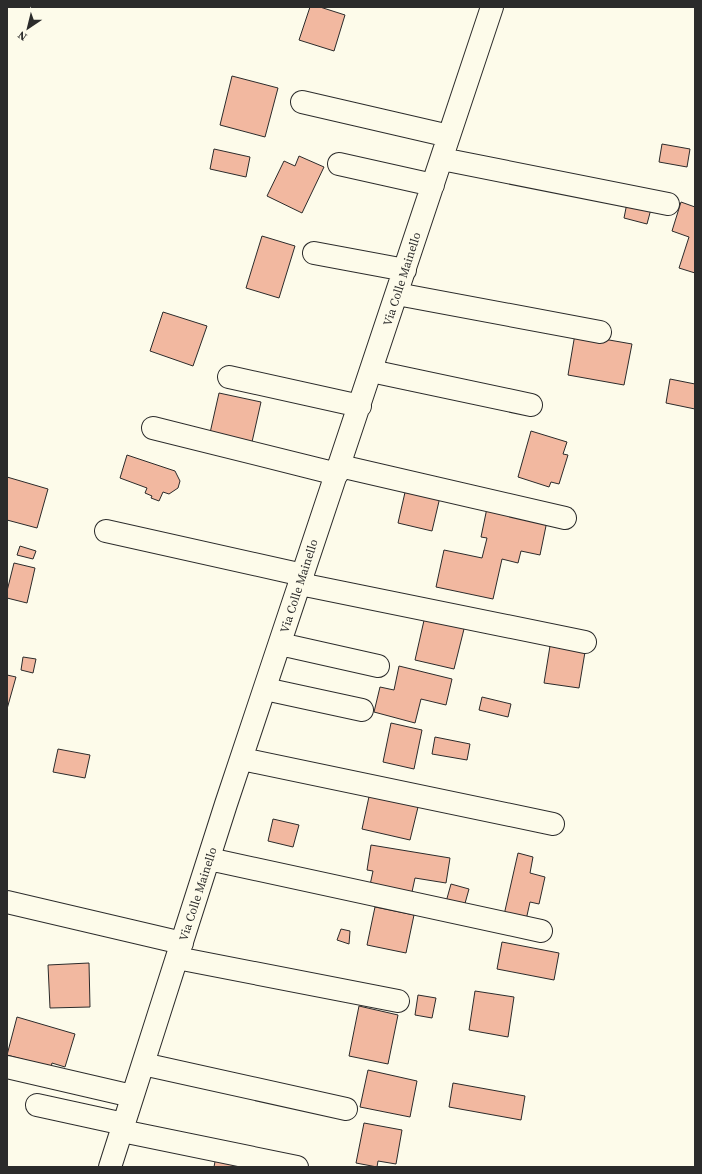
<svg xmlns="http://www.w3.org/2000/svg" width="702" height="1174" font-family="'Source Serif 4',serif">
  <rect width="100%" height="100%" fill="#fdfbea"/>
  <path fill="#f2b8a0" stroke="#2b2b2b" d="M310 7H320L345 15 334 51 299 40Z
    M232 76 278 88 265 137 220 125Z
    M662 144 690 149 687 167 659 162Z
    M214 149 250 157 246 177 210 169Z
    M299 156 324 167 302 213 267 196 284 161 295 166Z
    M681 202 695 207V273L679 268 689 237 672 231Z
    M627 203 651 209 647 224 624 218Z
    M262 236 295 246 279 298 246 288Z
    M163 312 207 326 193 366 150 351Z
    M575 334 632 344 624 385 568 375Z
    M670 379 695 384V409L666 403Z
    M219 393 261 402 252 442 210 433Z
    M531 431 567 442 563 454 568 455 559 484 551 482 549 487 518 477Z
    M127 455 175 471 180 481 178 488 169 494 163 492 159 501 151 498 152 496 145 493 147 488 120 478Z
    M7 477 48 489 37 528 7 520Z
    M406 488 440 497 432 531 398 523Z
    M487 508 547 521 540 555 521 551 518 563 502 559 493 599 436 587 444 550 482 558 487 538 481 537Z
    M20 546 36 551 33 559 17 555Z
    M14 563 35 568 27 603 7 598V591Z
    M425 616 465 625 454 669 415 660Z
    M550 646 585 652 579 688 544 683Z
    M23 657 36 659 33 673 21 670Z
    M399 666 452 679 446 705 421 699 415 723 374 712 380 687 394 690Z
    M7 675 16 677 7 709Z
    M482 697 511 704 508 717 479 710Z
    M391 723 422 730 414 769 383 762Z
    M435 737 470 744 467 760 432 754Z
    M58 749 90 755 85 778 53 772Z
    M370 792 419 803 410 840 362 829Z
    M273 819 299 825 293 847 268 841Z
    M371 845 450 858 446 883 415 878 412 892 370 885 373 871 367 870Z
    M518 853 533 857 530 873 545 877 539 904 530 902 526 920 504 915Z
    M451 884 469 889 464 907 446 902Z
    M375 907 414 915 406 953 367 945Z
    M341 929 350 931 349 944 337 940Z
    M502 942 559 953 554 980 497 969Z
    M89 963 90 1007 50 1008 48 965Z
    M475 991 514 997 508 1037 469 1030Z
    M418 995 436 998 432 1018 415 1015Z
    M359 1006 398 1015 388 1064 349 1056Z
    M17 1017 75 1034 65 1067 52 1063 51 1067 7 1055Z
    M368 1070 417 1081 410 1117 360 1107Z
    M453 1083 525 1096 521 1120 449 1107Z
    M364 1123 402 1130 396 1164 378 1161 377 1167 356 1163Z
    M216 1156 268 1167H214Z"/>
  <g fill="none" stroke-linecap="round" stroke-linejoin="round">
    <defs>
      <path id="minor" d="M302 102 449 136
        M442 159 668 204
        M339 164 433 185
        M314 253 405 270
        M397 294 600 332
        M371 371 531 405
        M229 377 360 406
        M153 428 337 474
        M340 466 565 518
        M106 531 303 575
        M300 584 585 642
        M280 644 378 666
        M265 689 362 710
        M242 759 553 824
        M209 859 541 931
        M7 902 182 943
        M177 958 398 1001
        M143 1064 346 1109
        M7 1067 132 1096
        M37 1105 124 1124
        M122 1131 297 1167
        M110 1167 226 804 492 7"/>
    </defs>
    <use href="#minor" stroke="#2b2b2b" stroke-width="24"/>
    <use href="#minor" stroke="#fdfbea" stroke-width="22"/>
  </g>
  <g text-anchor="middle" stroke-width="3" stroke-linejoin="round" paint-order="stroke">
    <g font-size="12" fill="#2b2b2b" stroke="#fdfbea">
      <text transform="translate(402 279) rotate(-72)" y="4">Via Colle Mainello</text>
      <text transform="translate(299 586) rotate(-72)" y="4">Via Colle Mainello</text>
      <text transform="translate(198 894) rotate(-72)" y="4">Via Colle Mainello</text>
    </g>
  </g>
  <rect width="702" height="1174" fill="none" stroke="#2b2b2b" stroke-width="16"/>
  <g transform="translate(28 28) rotate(215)" stroke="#fdfbea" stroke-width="3" paint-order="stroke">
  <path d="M0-3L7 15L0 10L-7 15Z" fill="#2b2b2b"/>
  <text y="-6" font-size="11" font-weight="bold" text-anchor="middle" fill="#2b2b2b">N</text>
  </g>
</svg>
